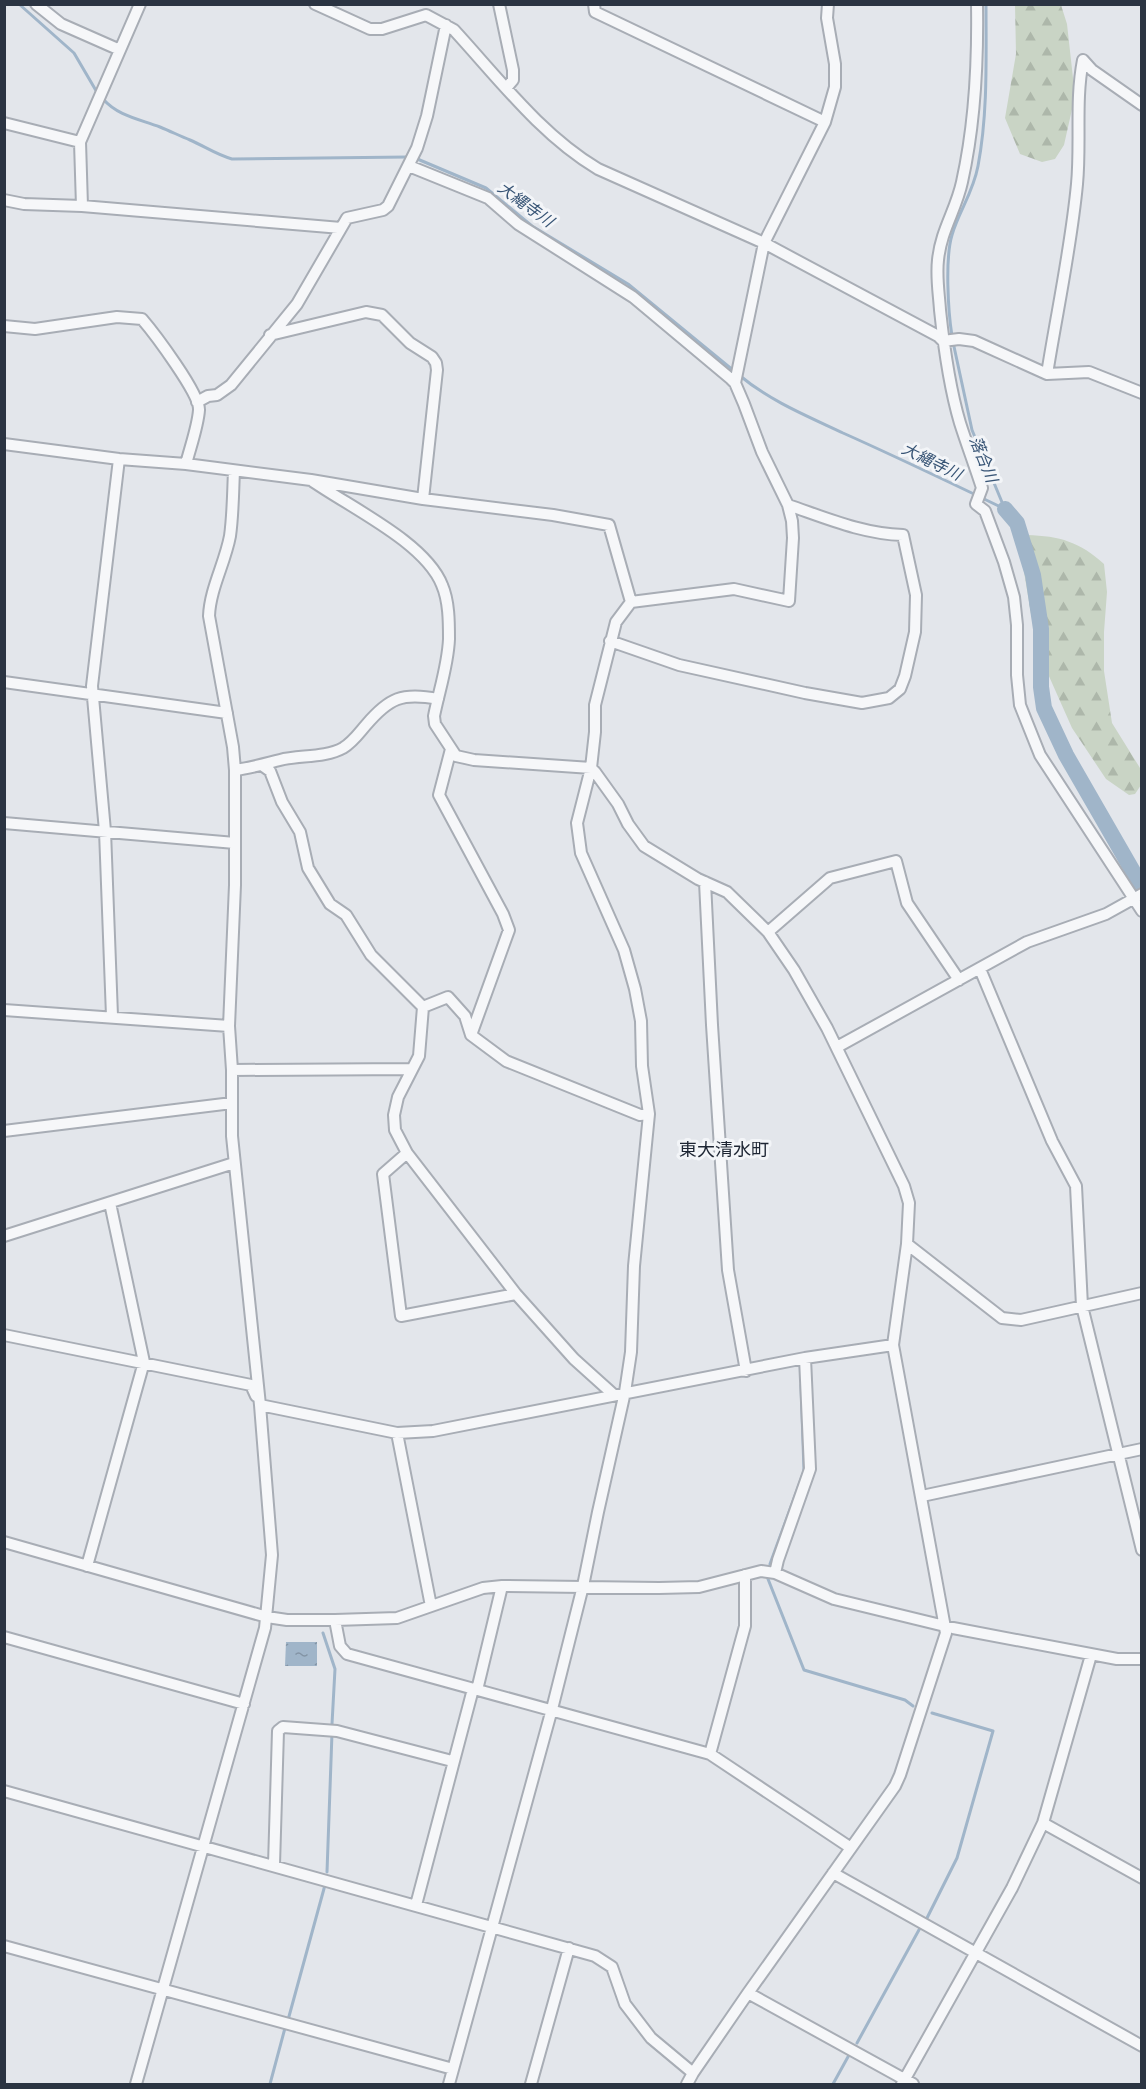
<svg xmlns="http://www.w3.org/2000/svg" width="1146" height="2089" font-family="'Asap Condensed','Noto Sans JP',sans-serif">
  <defs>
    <pattern id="forest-firs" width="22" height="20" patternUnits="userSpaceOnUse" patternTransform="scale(1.5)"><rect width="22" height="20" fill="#c9d4c5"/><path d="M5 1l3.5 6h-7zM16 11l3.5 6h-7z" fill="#adb7aa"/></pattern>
    <pattern id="water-ripples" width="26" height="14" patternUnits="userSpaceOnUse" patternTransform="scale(1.5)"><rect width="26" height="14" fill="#a0b5c9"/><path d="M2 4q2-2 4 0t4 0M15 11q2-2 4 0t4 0" fill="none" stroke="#8394a5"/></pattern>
  </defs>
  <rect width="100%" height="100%" fill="#e3e6eb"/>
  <path fill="url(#forest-firs)" d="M1015 5H1061L1067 24 1075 96 1064 145 1055 159 1042 162 1020 154 1005 118 1016 54Z
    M1027 535C1060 536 1080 542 1104 564L1107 592 1104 632V671L1112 723 1140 768 1141 785 1135 794 1129 795 1106 779 1072 728 1044 665 1031 614 1022 560Z"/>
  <path fill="url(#water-ripples)" d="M286 1642H317V1666H285Z"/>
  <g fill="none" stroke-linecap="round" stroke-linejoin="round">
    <path stroke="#a0b5c9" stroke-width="3" d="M19 4 74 53 98 94
      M103 99C118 116 139 119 160 127 170 131 180 136 190 140 204 146 217 155 232 159L408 157
      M415 158 486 188 532 226 628 284 734 371
      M952 336C948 311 945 258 952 235 959 211 973 193 978 166 988 113 986 58 986 4
      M953 342 972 430 1004 507
      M739 375C770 401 807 416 843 433 888 453 932 474 976 495
      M982 498 1005 509
      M770 1564 804 1471 801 1385
      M768 1579 804 1670 905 1700 913 1706
      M323 1633 335 1669 332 1724
      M327 1872 332 1733
      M927 1918 957 1858 993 1731 932 1713
      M288 2020 325 1885
      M857 2043 920 1928
      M270 2084 285 2028
      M833 2084 849 2055"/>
    <path stroke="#a0b5c9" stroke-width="16" d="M1005 509 1017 523 1033 575 1041 629V687L1044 708 1066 755 1142 887"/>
    <defs>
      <path id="minor" d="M36 4 61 24 120 50
        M315 4 370 29H382L426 15 454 30C499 79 541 135 598 169L764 243 938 336 943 341 959 339 974 341 1047 374 1089 372 1142 393
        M499 4 513 70V80L507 87
        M594 4 595 12 825 122
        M977 4C978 64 975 124 962 182 956 210 941 230 938 260 936 277 939 294 940 310 944 348 949 386 960 423 967 445 975 466 982 488L976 504 985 511 1004 562 1014 597 1017 625V675L1020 705 1040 755 1142 911
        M4 123 80 142
        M409 166 488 198 518 224 633 297 731 379 735 383 744 404 762 452 788 505 792 521 793 538 789 601 734 589 631 602 616 622 595 705V732L591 768 577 823 581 853 624 950 635 989 641 1021 642 1066 649 1114 634 1266 631 1352 625 1392 598 1512 583 1586 552 1709 449 2084
        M4 200 24 204 82 206 341 228
        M82 206 80 142 140 4
        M4 326 35 329 117 317 142 319C154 333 200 394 199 410 198 426 190 448 186 464
        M270 335 366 312 382 315 410 343 432 357 436 363 437 370 423 499
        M1047 374C1057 311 1071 248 1077 184 1081 142 1075 101 1083 60L1092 70 1142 105
        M735 383 764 243 825 122 835 87V64L827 18 828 4
        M197 402 208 396 217 395 231 385 297 304 347 218 383 210 388 206 417 148 427 116 446 25
        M4 444 119 459 186 464 311 480 423 499 553 515 609 525 631 602
        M311 480C349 507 425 542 442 585 449 601 449 622 449 639 448 665 439 691 434 716L435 724 456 756 474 760 591 768 595 772 618 804 628 824 644 846 698 879 727 892 768 932 794 970 827 1028 904 1186 909 1203 907 1244 893 1345 946 1633 900 1775 895 1786 748 1993 693 2073 687 2084
        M610 641 679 665 805 693 862 703 889 698 900 689 905 676 915 632 916 595 903 535C863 534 826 518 788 505
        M4 682 227 713
        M451 749 439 795 503 914 509 930 471 1035
        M263 766 270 771 282 802 300 832 308 868 330 904 346 915 371 955 423 1007 419 1056 398 1097 394 1115 395 1130 407 1153 516 1294 574 1359 614 1395
        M235 770C251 768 264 764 280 760 299 755 325 758 343 748 353 742 359 733 366 725 389 698 402 692 438 699
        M4 823 235 843
        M705 882 712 1025 728 1270 746 1371
        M768 932 830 878 896 861 907 903 959 980
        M980 969 1052 1141 1076 1186 1082 1306 1142 1550
        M423 1007 448 997 465 1016 471 1035 506 1061 640 1115 649 1114
        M4 1010 229 1026
        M112 1016 105 831 92 686 119 459
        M837 1047 1027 942 1106 914 1142 894
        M232 1070 412 1069
        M4 1131 232 1103
        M407 1153 383 1174 401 1316 516 1294
        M4 1236 234 1163
        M907 1244 1002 1318 1021 1320 1142 1293
        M4 1335 251 1385 256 1396
        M260 1405 397 1433 433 1431 805 1358 893 1345
        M397 1433 431 1606
        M922 1496 1142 1449
        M4 1542 267 1617 287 1620H335L397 1618 483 1588 502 1586 659 1588 699 1587 761 1571 775 1573 834 1599 953 1628 1117 1659H1142
        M87 1566 144 1362 110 1203
        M775 1573 778 1560 810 1469 805 1358
        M335 1620 340 1646 347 1654 710 1754 851 1848
        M4 1637 244 1704
        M477 1690 502 1586
        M710 1754 745 1626V1575
        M4 1791 595 1956 612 1967 625 2004 651 2038 693 2073
        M1043 1823 1142 1878
        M274 1865 278 1731 283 1727 337 1731 452 1761
        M833 1873 1142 2046
        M416 1905 473 1689
        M4 1946 453 2069
        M748 1993 913 2084
        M136 2084 265 1628 272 1555 260 1405 232 1136V1070L229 1026 235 885V770L233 747 209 616C210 589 225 563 230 536 233 515 233 492 234 471
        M531 2084 569 1948
        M902 2084 1012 1888 1043 1823 1091 1655"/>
    </defs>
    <use href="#minor" stroke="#a8adb5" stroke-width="14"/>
    <use href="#minor" stroke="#f6f7f9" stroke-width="10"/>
  </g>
  <g text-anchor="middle" stroke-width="6" stroke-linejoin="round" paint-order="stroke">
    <g font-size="16" font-style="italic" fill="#375475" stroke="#f3f5f8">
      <text transform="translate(526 204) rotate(36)" y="6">大縄寺川</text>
      <text transform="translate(984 459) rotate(68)" y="6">落合川</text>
      <text transform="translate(932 461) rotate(26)" y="6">大縄寺川</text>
    </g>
    <g font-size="18" fill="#1d2533" stroke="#f3f5f8">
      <text x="724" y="1156">東大清水町</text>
    </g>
  </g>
  <rect width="1146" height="2089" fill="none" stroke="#2b3442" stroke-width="12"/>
</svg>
